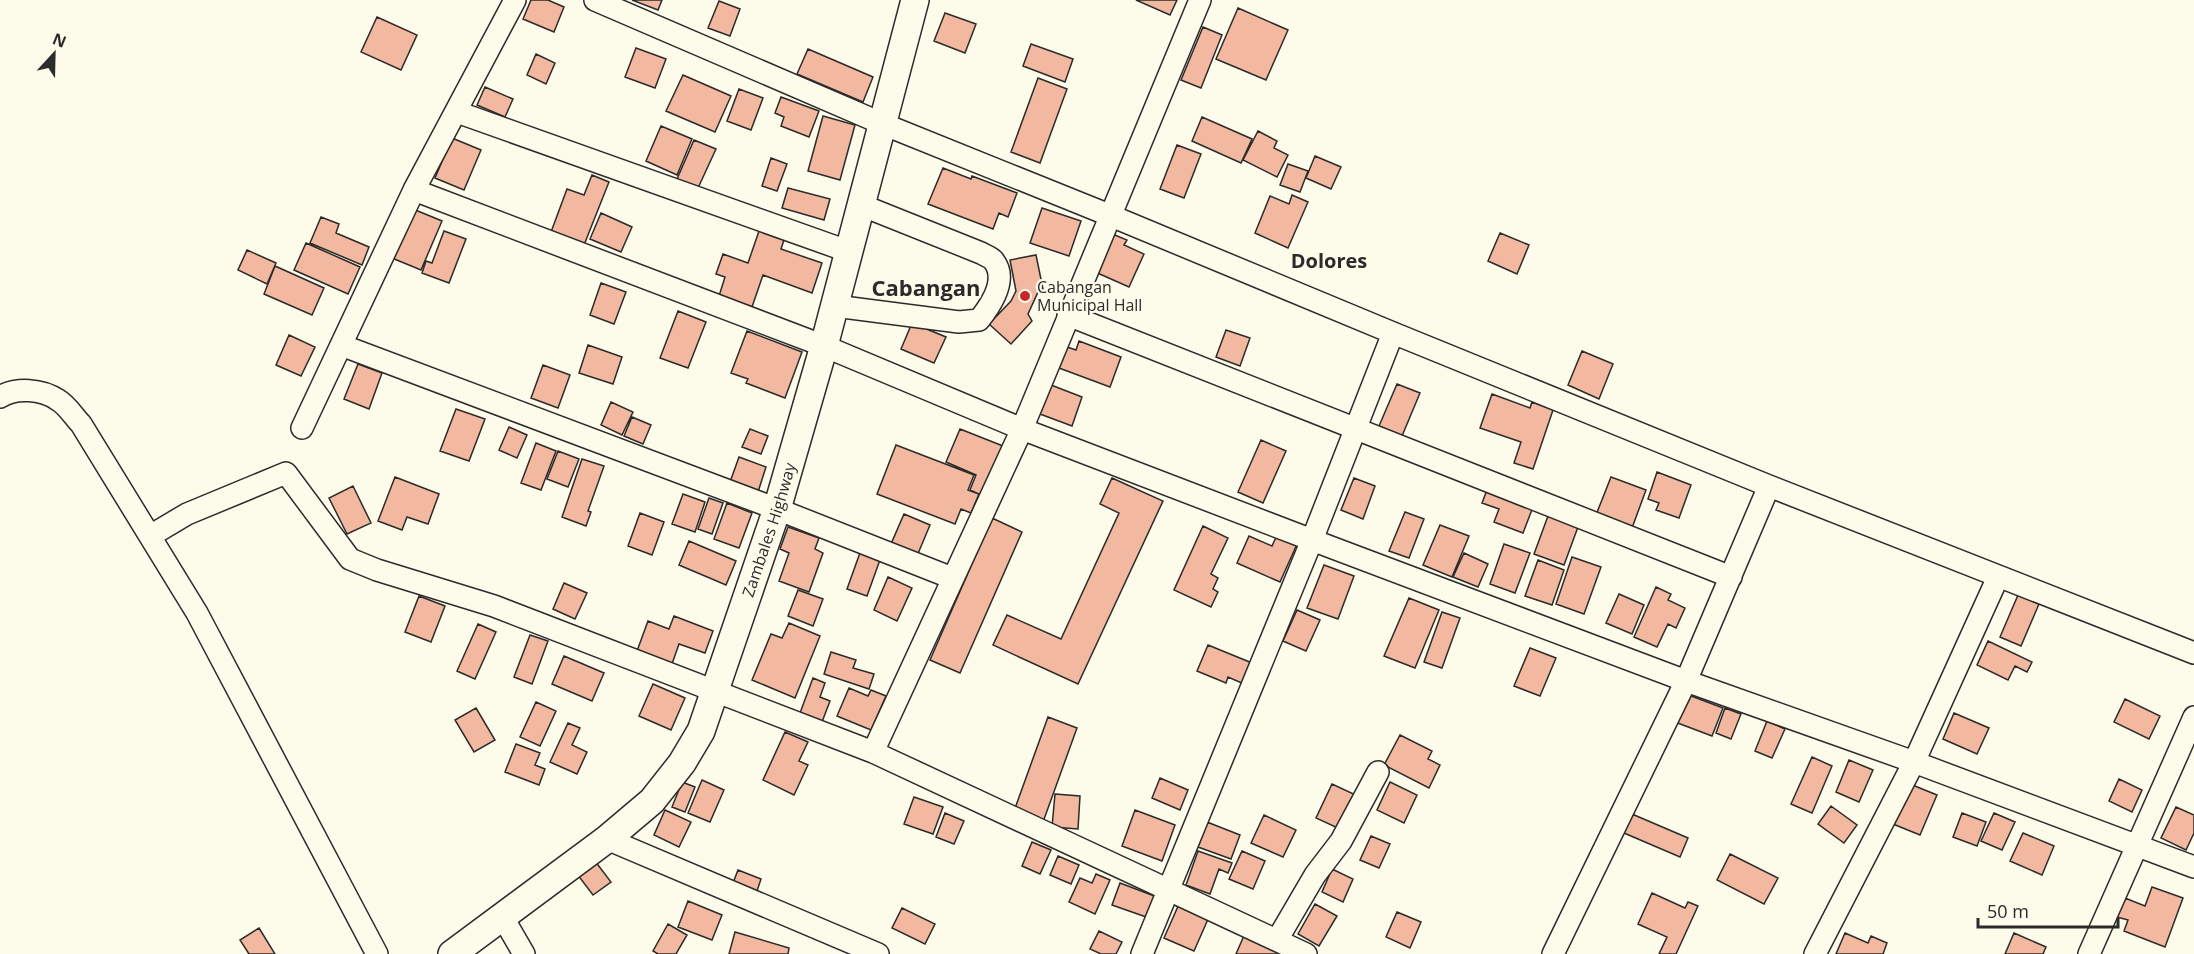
<svg xmlns="http://www.w3.org/2000/svg" width="2194" height="954" font-family="'Open Sans',sans-serif">
  <rect width="100%" height="100%" fill="#fdfbea"/>
  <path fill="#f2b8a0" stroke="#2b2b2b" stroke-width="1.5" d="M531 0H548L564 7 554 32 523 19Z
    M632 0H662L658 10Z
    M1136 0H1177L1170 15Z
    M719 1 740 9 730 36 708 28Z
    M1238 8 1288 30 1266 80 1216 59Z
    M945 13 976 24 965 53 934 41Z
    M377 17 417 35 401 70 361 52Z
    M1203 27 1222 35 1201 88 1181 80Z
    M1031 44 1073 59 1065 82 1023 66Z
    M636 48 666 59 655 88 625 77Z
    M808 49 873 77 863 102 797 74Z
    M536 54 555 63 546 84 527 75Z
    M683 75 731 96 715 132 666 111Z
    M1038 78 1067 89 1040 163 1011 152Z
    M485 87 513 99 505 117 477 105Z
    M739 89 763 98 751 130 727 121Z
    M781 97 819 111 809 137 781 126 784 117 775 113Z
    M823 116 855 125 840 180 808 171Z
    M1202 117 1252 139 1241 163 1192 141Z
    M661 126 692 139 677 175 646 161Z
    M1258 131 1277 141 1274 148 1288 155 1277 177 1243 160Z
    M452 138 481 150 464 190 435 178Z
    M694 140 716 149 698 188 677 179Z
    M1177 145 1201 154 1184 198 1160 189Z
    M1315 156 1341 167 1331 189 1306 178Z
    M771 158 787 164 777 191 762 186Z
    M1288 164 1308 171 1300 192 1280 185Z
    M943 168 971 179 972 176 1017 193 1008 217 999 213 993 229 928 204Z
    M592 175 609 182 584 245 551 232 567 189 584 195Z
    M788 188 830 199 824 220 782 208Z
    M1292 195 1308 202 1288 248 1255 233 1270 196 1289 204Z
    M1042 208 1081 221 1069 256 1030 243Z
    M413 209 442 221 421 270 392 258Z
    M601 213 632 227 621 252 590 239Z
    M321 217 339 224 336 233 369 247 362 265 310 243Z
    M444 231 466 239 449 283 422 273 426 261 432 263Z
    M759 231 784 240 781 249 822 263 812 293 763 275 752 307 719 296 725 277 716 274 723 254 748 263Z
    M1110 233 1127 240 1124 245 1144 254 1129 287 1093 271Z
    M1500 233 1529 245 1517 274 1488 261Z
    M306 243 360 267 348 294 294 270Z
    M247 250 276 263 267 284 238 270Z
    M1036 255 1043 289 1039 290 1028 314 1032 321 1011 344 989 324 1011 301 1016 291 1010 260Z
    M275 266 324 288 312 315 264 294Z
    M601 283 626 292 614 324 590 315Z
    M678 311 706 322 688 368 660 358Z
    M912 323 946 337 934 363 901 349Z
    M1226 330 1250 338 1240 366 1216 357Z
    M747 331 802 352 785 398 746 383 748 379 731 373Z
    M289 335 315 347 301 376 276 365Z
    M1079 341 1121 357 1110 387 1059 368 1067 347 1076 350Z
    M588 345 622 357 613 384 579 373Z
    M1582 351 1613 364 1599 399 1568 385Z
    M358 364 382 373 369 409 344 399Z
    M543 365 570 375 558 408 531 398Z
    M1397 384 1420 393 1402 436 1379 426Z
    M1051 385 1082 397 1072 426 1040 414Z
    M1492 394 1530 408 1532 402 1553 410 1533 469 1514 463 1521 442 1480 428Z
    M611 402 633 412 622 435 601 425Z
    M456 409 485 419 469 461 440 451Z
    M632 417 651 425 643 444 624 436Z
    M509 427 527 435 517 458 499 450Z
    M750 429 768 436 761 454 742 447Z
    M960 429 1003 446 983 496 970 490 976 475 946 462Z
    M1261 440 1286 451 1263 503 1238 492Z
    M536 443 556 451 541 490 521 483Z
    M896 445 974 475 968 490 979 494 971 513 961 509 955 524 877 494Z
    M558 451 579 459 568 487 547 479Z
    M739 457 766 467 758 492 730 482Z
    M582 459 604 466 588 511 591 512 586 526 562 517Z
    M1657 472 1691 485 1679 518 1656 510 1659 503 1648 499Z
    M395 477 439 494 428 524 407 517 402 530 378 521Z
    M1611 477 1646 490 1632 528 1596 515Z
    M1112 478 1163 501 1078 684 993 645 1007 615 1061 639 1119 513 1100 504Z
    M1354 478 1375 486 1363 519 1341 510Z
    M353 486 371 523 347 534 329 498Z
    M1487 490 1533 507 1523 533 1494 522 1499 509 1482 503Z
    M683 494 705 502 695 532 672 524Z
    M709 498 723 503 712 534 698 529Z
    M727 503 752 513 739 548 714 539Z
    M1405 512 1424 519 1409 558 1389 551Z
    M640 513 664 522 652 555 628 546Z
    M904 514 930 525 917 556 891 544Z
    M1548 516 1578 527 1564 565 1534 554Z
    M992 518 1022 532 960 673 930 660Z
    M1440 525 1469 536 1452 577 1423 565Z
    M1203 526 1228 538 1211 574 1218 578 1213 589 1218 592 1211 607 1174 590Z
    M788 527 819 538 815 549 823 553 809 592 779 581 789 553 780 549Z
    M1278 533 1298 542 1280 582 1237 563 1249 536 1272 546Z
    M689 541 736 561 726 585 679 565Z
    M1504 544 1530 553 1515 593 1490 584Z
    M861 550 881 557 867 596 847 589Z
    M1464 553 1488 564 1478 587 1453 577Z
    M1572 557 1601 567 1584 614 1556 604Z
    M1538 560 1564 570 1552 605 1525 596Z
    M1324 565 1354 576 1338 619 1307 608Z
    M888 577 912 588 897 621 874 610Z
    M564 583 587 593 575 619 553 609Z
    M1656 587 1671 594 1668 600 1685 608 1676 628 1668 624 1657 647 1634 637Z
    M798 590 823 599 813 626 788 616Z
    M1619 594 1644 605 1632 634 1606 623Z
    M2018 595 2039 604 2021 646 2000 637Z
    M419 596 445 606 431 642 405 632Z
    M1409 598 1439 610 1415 668 1384 656Z
    M1297 610 1320 620 1306 651 1283 641Z
    M1442 612 1460 618 1442 668 1424 662Z
    M674 616 713 631 705 653 679 644 672 664 637 651 648 621 669 629Z
    M789 623 820 636 795 698 752 680 771 634 782 638Z
    M478 624 496 632 475 679 457 671Z
    M530 635 548 641 532 684 514 677Z
    M1988 641 2032 662 2027 672 2015 666 2008 680 1977 665Z
    M1208 645 1252 663 1244 684 1228 677 1226 683 1197 671Z
    M1530 648 1556 658 1540 696 1514 686Z
    M831 652 856 660 853 668 874 674 869 689 824 674Z
    M564 656 604 673 592 701 552 684Z
    M813 678 825 683 820 697 830 701 822 722 800 713Z
    M653 684 685 698 671 730 639 716Z
    M849 688 868 696 871 690 886 696 871 730 837 716Z
    M1686 694 1723 708 1712 736 1675 722Z
    M2125 699 2160 716 2149 739 2114 722Z
    M536 702 556 711 540 746 520 737Z
    M476 708 495 740 474 752 455 720Z
    M1725 708 1741 714 1731 739 1716 733Z
    M1954 713 1989 728 1977 754 1943 739Z
    M1048 717 1077 728 1043 822 1014 811Z
    M1767 721 1785 729 1772 758 1755 751Z
    M568 723 580 728 572 745 587 752 577 774 550 762Z
    M785 732 808 742 799 761 808 765 794 795 763 780Z
    M1400 735 1432 751 1428 759 1440 765 1429 788 1384 765Z
    M516 744 540 753 535 765 545 769 539 785 505 772Z
    M1812 757 1832 766 1812 813 1791 804Z
    M1849 760 1873 770 1859 802 1836 792Z
    M1160 778 1188 790 1180 810 1152 798Z
    M2119 779 2142 790 2132 812 2109 801Z
    M702 780 724 790 710 822 688 813Z
    M682 782 695 787 685 812 672 807Z
    M1390 782 1417 795 1404 823 1377 810Z
    M1332 784 1358 796 1342 830 1316 818Z
    M1910 784 1937 795 1920 835 1893 824Z
    M1055 794 1080 796 1078 829 1052 827Z
    M914 797 943 807 933 834 904 824Z
    M1831 806 1857 825 1844 843 1818 824Z
    M2176 807 2194 815V833L2186 850 2161 838Z
    M665 810 691 822 679 847 654 835Z
    M1135 810 1175 825 1162 861 1122 846Z
    M945 813 964 821 954 844 936 837Z
    M1962 813 1986 822 1977 846 1953 837Z
    M1994 813 2015 822 2002 850 1981 841Z
    M1632 814 1688 838 1680 857 1624 833Z
    M1264 815 1296 830 1283 857 1251 843Z
    M1207 822 1240 835 1231 859 1198 847Z
    M2023 833 2054 846 2042 875 2010 861Z
    M1371 836 1390 844 1379 868 1360 860Z
    M1032 842 1051 850 1040 874 1022 866Z
    M1198 851 1232 863 1228 873 1219 869 1210 894 1186 885Z
    M1242 851 1265 861 1253 889 1229 879Z
    M1730 854 1778 878 1764 904 1717 880Z
    M1058 856 1079 865 1071 884 1050 875Z
    M595 861 611 882 593 895 577 874Z
    M1332 869 1353 879 1343 902 1322 892Z
    M738 870 761 879 755 897 731 888Z
    M1096 874 1110 880 1095 914 1069 902 1080 878 1092 883Z
    M1120 883 1157 897 1149 918 1112 905Z
    M2152 887 2183 898 2165 947 2124 931 2128 920 2117 917 2125 898 2145 906Z
    M1652 893 1685 908 1688 902 1698 906 1676 954H1659L1667 937 1638 924Z
    M688 901 722 915 712 940 678 927Z
    M1179 904 1209 917 1194 951 1164 938Z
    M1315 904 1337 916 1319 946 1298 934Z
    M902 908 935 924 925 944 892 928Z
    M1397 912 1421 922 1410 948 1386 937Z
    M668 924 687 935 676 954H658L653 951Z
    M259 928 275 954H249L240 940Z
    M1099 931 1122 942 1116 954H1101L1090 949Z
    M1246 931 1283 954H1236Z
    M735 932 789 948 788 954H729Z
    M1845 933 1868 943 1871 936 1887 943 1883 954H1836Z
    M2014 933 2046 947 2043 954H2005Z"/>
  <g fill="none" stroke-linecap="round" stroke-linejoin="round">
    <defs>
      <path id="minor" d="M595 0 883 124 1109 215 1393 333 1769 486 2194 653
        M457 112 850 252
        M414 190 824 346 1022 429 1312 540 1686 681 1914 762 2194 867
        M835 306 959 322 979 320C991 305 1009 279 993 260 990 257 984 255 981 253L861 205
        M1068 315 1731 577
        M341 345 777 509 952 578
        M0 397C16 387 42 389 58 400 67 405 74 417 81 424L197 613 377 954
        M302 428 414 190 515 0
        M150 536 187 514 286 473 350 559 377 570 494 606 873 752 1306 954
        M873 752 1022 429 1200 0
        M607 839 878 954
        M502 916 524 954
        M1277 940 1315 875 1341 841 1378 772
        M1142 954 1312 540 1393 333
        M1553 954 1686 681 1769 486
        M1815 954 1914 762 1998 577
        M2089 954 2194 717"/>
      <g id="major">
        <path id="s1" d="M452 954 607 839 652 801 682 763 701 731 777 509 824 346 915 0"/>
      </g>
    </defs>
    <use href="#minor" stroke="#2b2b2b" stroke-width="24"/>
    <use href="#major" stroke="#2b2b2b" stroke-width="30"/>
    <use href="#minor" stroke="#fdfbea" stroke-width="21"/>
    <use href="#major" stroke="#fdfbea" stroke-width="27"/>
  </g>
  <circle fill="#c62828" stroke="#fdfbea" stroke-width="2" cx="1025" cy="296" r="6"/>
  <g text-anchor="middle" stroke-width="4.5" stroke-linejoin="round" paint-order="stroke">
    <g font-size="16" fill="#2b2b2b" stroke="#fdfbea" text-anchor="start">
      <text x="1037" y="293">Cabangan<tspan x="1037" dy="18">Municipal Hall</tspan></text>
    </g>
    <g font-size="16" fill="#2b2b2b" stroke="#fdfbea">
      <text dy="6" stroke="none"><textPath href="#s1" startOffset="550">Zambales Highway</textPath></text>
    </g>
    <g font-size="20" font-weight="bold" fill="#2b2b2b" stroke="#fdfbea">
      <text x="1329" y="268">Dolores</text>
    </g>
    <g font-size="22" font-weight="bold" fill="#2b2b2b" stroke="#fdfbea">
      <text x="926" y="296">Cabangan</text>
    </g>
  </g>
  <g transform="translate(54 54) rotate(22)" stroke="#fdfbea" stroke-width="4.5" paint-order="stroke">
  <path d="M0-4.5L10 22L0 15L-10 22Z" fill="#2b2b2b"/>
  <text y="-9" font-size="16" font-weight="bold" text-anchor="middle" fill="#2b2b2b">N</text>
  </g>
  <path d="M1978 918v9h140v-9" fill="none" stroke="#2b2b2b" stroke-width="3"/>
  <text x="1987" y="918" font-size="18" fill="#2b2b2b" stroke="#fdfbea" stroke-width="4.5" paint-order="stroke">50 m</text>
</svg>
